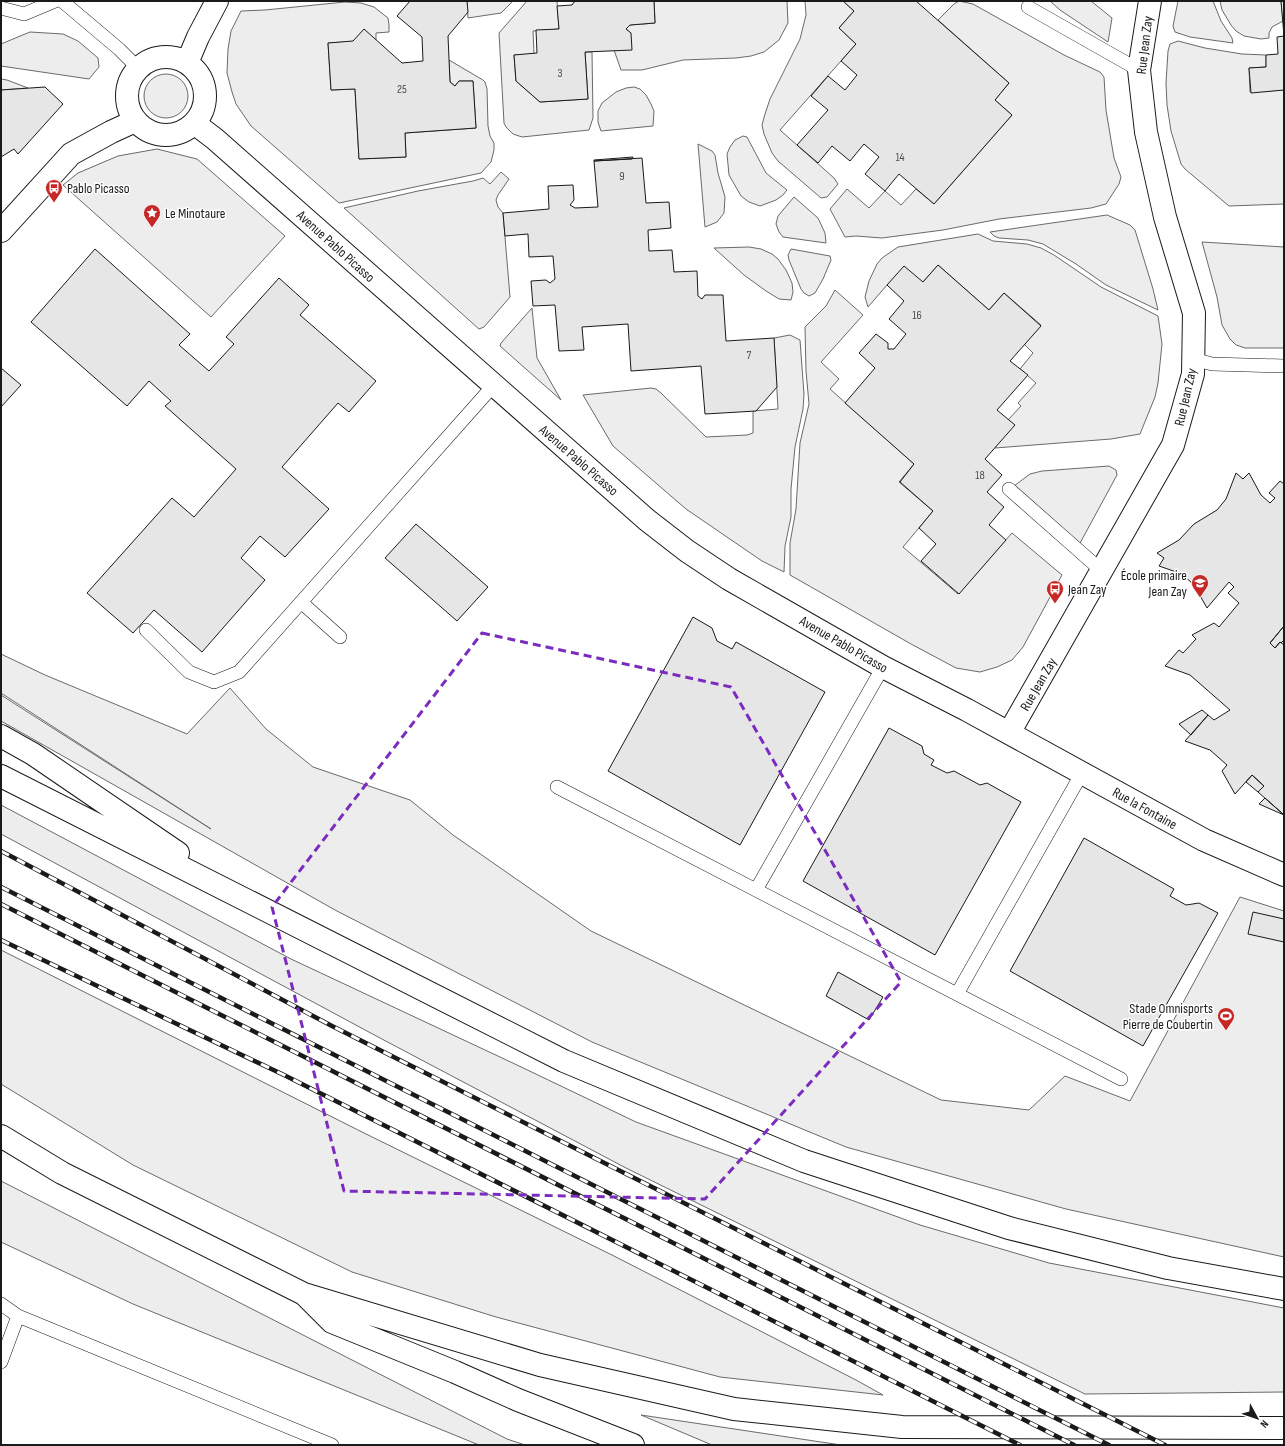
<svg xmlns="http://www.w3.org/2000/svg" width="1285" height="1446" font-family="'Sofia Sans Condensed',sans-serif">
  <rect width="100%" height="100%" fill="#fff"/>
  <path fill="#ededed" stroke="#6a6a6a" d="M467 1H513L501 13 468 18Z
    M527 1H557L559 29 533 31 534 54 514 55 516 81 540 102 588 99 585 52H592L593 118 589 130 522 137 513 134 506 127 504 123 499 33Z
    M654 1H787L788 23 779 40 764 52 751 56 736 58 683 60 642 70H621L614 50 631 33 626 29 630 25 655 23Z
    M805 1H843L854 11 839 28 856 44 780 130 834 178 838 184 827 197 821 198 778 161 772 153 764 134 762 125 765 114 770 99 800 39 806 15Z
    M959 1 973 4 1064 55 1100 72 1104 77 1106 110 1114 158 1121 177 1119 184 1106 204 1091 208 999 219 943 230 882 238 856 236 845 237 830 209 847 189 869 208 885 191 901 205 916 189 934 204 1012 115 995 100 1009 83 938 20 954 4Z
    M1050 1H1091L1112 18 1108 42 1060 10Z
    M1178 1H1213L1221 21 1232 38 1233 43 1190 37 1175 32 1173 26Z
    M1220 1H1281L1283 21 1272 27 1269 33V38L1261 39 1244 36 1236 31 1231 25 1222 10Z
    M345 2 361 3 374 7 388 18 389 25V32L376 33V40L328 43 331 90 355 89 359 159 406 157 405 133 476 128 473 81H459L455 86 450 82 449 60 483 80 485 82 487 89 488 126 490 136 494 143V150L491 162 481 173 339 203 251 126 236 104 232 92 227 73 228 49 231 31 241 11 265 10Z
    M30 32 63 34 78 41 98 58 99 67 89 79 1 66V44Z
    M1178 41 1205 48 1242 54 1266 55V67L1249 68 1250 92 1284 90V204L1229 206 1185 169 1181 164 1171 131 1167 105 1166 83 1168 51 1170 44Z
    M144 96a22 22 0 1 1 44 0a22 22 0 1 1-44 0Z
    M1 79 7 80 28 88 1 90Z
    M634 87 640 89 646 95 651 104 654 111 653 126 601 131 598 122V111L602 103 616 92 626 88Z
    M743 136 747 137 766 173 787 190 783 195 776 200 760 206 749 202 741 196 729 175 727 154 730 147 735 140Z
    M698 144 712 151 715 155 718 173 725 197 724 213 717 222 705 227Z
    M157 149 197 159 285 236 211 317 63 185 78 173 118 156Z
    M501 172 509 179 498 195 496 200 498 207 503 213 510 297 484 327 479 329 344 208 357 205 418 191 473 181 483 178 490 184Z
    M794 197 818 218 825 233 826 243 783 237 779 232 776 224 778 216Z
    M1107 215 1130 225 1135 230 1153 289 1158 310 1106 285 1076 264 1043 244 1028 240 999 238 994 236 990 232Z
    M978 234 993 241 1027 244 1041 248 1054 255 1101 287 1158 316 1162 344 1158 383 1155 397 1140 434 1111 439 995 448 1008 420 1021 406 1018 403 1036 383 1020 369 1033 353 1024 344 1041 325 1004 293 989 310 938 265 923 282 887 285 868 307 865 297 869 281 877 264 882 258 898 247Z
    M1202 242 1284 247V348H1245L1236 345 1230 339 1222 325 1217 297Z
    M749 247 761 249 772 254 778 259 786 270 792 283 793 292 791 300 779 299 766 291 744 275 714 248Z
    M791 249 830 256 831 260 823 279 815 293 809 296 804 293 801 289 789 260 788 255Z
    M835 290 863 315 821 362 839 379 830 389 914 464 899 482 933 511 903 547 958 594 1012 533 1062 575 1023 647 1012 660 997 667 980 672 956 668 911 644 790 575V543L796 509 800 443 809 404 806 371 805 327 826 306Z
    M532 308 537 358 561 400 500 346 501 343Z
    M790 335 800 340 804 394 803 409 795 447 791 489V517L785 546 784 572 762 561 686 509 613 446 583 395 651 388 656 389 661 393 706 437 747 435 753 433V411L778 409 774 338Z
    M1109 466 1116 470 1117 475 1079 545 1014 486 1030 474 1042 471Z
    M1 654 45 675 187 734 230 688 266 729 313 767 410 800 453 835 591 931 941 1100 1029 1110 1065 1076 1130 1101 1240 897 1284 911V1257L1066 1209 846 1147 592 1042 335 910 1 721V695L211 829 1 693Z
    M1 805 291 959 517 1065 636 1122 920 1225 1049 1263 1284 1308V1392L1085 1394 626 1168 380 1038 1 834Z
    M1 950 360 1131 614 1256 856 1380 883 1395 720 1377 496 1317 352 1272 133 1165 1 1084Z
    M1 1181 507 1439 525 1445H479L133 1304 1 1242Z
    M641 1415 841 1445H712Z"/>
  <path fill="#e6e6e6" stroke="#1a1a1a" d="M410 1H467L468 12 448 36 450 82 455 86 459 81H473L476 128 405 133 406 157 359 159 355 89 331 90 328 43 353 41 364 29 402 63 423 61 422 37 397 16Z
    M575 1H654L655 23 630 25 626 29 631 33 632 50 585 52 588 99 540 102 516 81 514 55 537 53 536 30 559 29 557 6 572 5Z
    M843 1H916L1009 83 995 100 1012 115 934 204 899 174 885 191 865 174 879 157 864 144 850 161 832 146 818 163 797 145 828 110 811 96 828 76 845 90 857 75 841 61 856 44 839 28 854 11Z
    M1281 1H1284V90L1251 93 1249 68 1266 67V55L1278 54 1277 37 1284 36Z
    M45 87 63 104 18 154 14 149 1 157V90Z
    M633 157 632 159 594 161V160Z
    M642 158 646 203 669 202 671 228 648 230 649 251 672 250 674 272 697 271 698 296 702 299 705 295H723L726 341 774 338 777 387 756 411 705 414 701 366 631 371 628 324 582 327 584 350 559 351 555 305 533 306 531 281 546 280 550 283 555 279 553 256 529 257 528 234 505 236 503 213 549 209 548 186 573 185 574 200 570 205 575 208 598 207 594 161Z
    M95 249 190 334 179 345 209 371 234 344 226 337 279 278 309 305 300 315 376 381 349 412 338 403 282 467 329 509 285 557 260 536 241 558 265 580 202 652 154 610 133 633 87 593 172 498 194 517 236 469 165 406 171 401 149 381 127 406 31 322Z
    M938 265 989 310 1004 293 1041 326 1010 361 1028 375 997 410 1015 425 985 459 1002 475 987 492 1004 507 989 525 1006 540 959 594 921 561 936 544 919 528 933 511 900 482 914 464 845 403 875 368 859 353 876 334 888 343V349H894L906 334 889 319 904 301 887 285 904 266 923 282Z
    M1 368 21 385 1 407Z
    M1236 473 1243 479 1249 473 1261 495 1270 503 1275 498 1269 493 1280 481 1284 484V626L1270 643 1275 648 1280 642 1284 645V815L1258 792 1264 786 1252 775 1235 794 1222 771 1227 765 1210 750 1185 741 1208 715 1214 720 1230 710 1190 675 1165 666 1179 650 1183 653 1196 639 1192 635 1214 623 1219 627 1239 603 1228 593 1234 587 1229 582 1207 608 1194 585 1182 574 1159 566 1164 558 1157 553 1179 540 1194 524 1217 510 1226 499Z
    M416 524 488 587 457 621 385 558Z
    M693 617 712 628 717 641 732 649 736 642 825 692 740 845 608 771Z
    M1284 626V640L1281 643 1280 642 1275 648 1270 643Z
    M1202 710 1208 715 1191 735 1179 724Z
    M889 728 922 746 924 754 934 760 931 765 947 773 954 771 980 785 987 783 1021 802 935 955 803 881Z
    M1252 775 1264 786 1258 792 1246 782Z
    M1265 798 1284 815 1259 804Z
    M1084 838 1174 889 1170 896 1186 905 1199 903 1218 913 1143 1046 1010 971Z
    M1253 912 1284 919V942L1248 934Z
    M838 972 883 997 869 1020 826 996Z"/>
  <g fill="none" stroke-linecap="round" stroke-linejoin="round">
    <defs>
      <path id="lane" d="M62 1 119 49 138 68
        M1028 7 1139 70
        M1 8 24 14 55 1
        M1193 359 1212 364 1284 366
        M1009 489 1102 571
        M301 602 340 637
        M146 630 189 672 214 682 239 672 493 386
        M557 787 1121 1079
        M756 890 883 667
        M957 994 1082 773
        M1 1304 18 1316 1 1362
        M18 1316 332 1445"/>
      <path id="street" d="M127 96a39 39 0 1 1 78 0a39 39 0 1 1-78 0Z
        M187 63 198 37 217 1
        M194 123 215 139 647 520 687 551 729 579 883 667 967 710 1204 840 1284 875
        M1 231 71 154 111 132 135 121
        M1009 733 1173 445 1193 374 1194 313 1165 217 1146 132 1139 70 1150 1"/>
      <path id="highway" d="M1 736 33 754 178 853
        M1 776 564 1061 804 1161 1009 1228 1168 1268 1284 1289
        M1 1136 62 1173 304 1294 540 1365 734 1409 902 1427 1284 1428
        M305 1295 332 1322 455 1372 518 1400 633 1445"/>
    </defs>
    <use href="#lane" stroke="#1a1a1a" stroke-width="14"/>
    <use href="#street" stroke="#1a1a1a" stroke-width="24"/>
    <use href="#highway" stroke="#1a1a1a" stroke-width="24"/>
    <use href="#lane" stroke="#fff" stroke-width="13"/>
    <use href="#street" stroke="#fff" stroke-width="22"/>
    <use href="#highway" stroke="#fff" stroke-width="22"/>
    <defs>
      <path id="rail" d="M1 851 332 1026 1165 1445
        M1 887 1109 1445
        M1 904 1074 1445
        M1 940 284 1075 1020 1445"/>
    </defs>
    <use href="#rail" stroke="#1a1a1a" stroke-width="4.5"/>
    <use href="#rail" stroke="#fff" stroke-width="3" stroke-dasharray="9" stroke-linecap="butt"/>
  </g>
  <path fill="none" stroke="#7b2cbf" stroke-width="3" stroke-dasharray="8 5" stroke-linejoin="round" d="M482 633 731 687 901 982 705 1199 344 1191 272 907Z"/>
  <defs>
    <symbol id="bus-pin" viewBox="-11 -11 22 30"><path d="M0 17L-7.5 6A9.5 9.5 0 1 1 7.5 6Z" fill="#c62828" stroke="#fff"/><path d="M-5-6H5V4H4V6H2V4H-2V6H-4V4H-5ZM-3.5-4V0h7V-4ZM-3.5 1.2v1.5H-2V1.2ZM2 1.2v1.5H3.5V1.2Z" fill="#fff"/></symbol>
    <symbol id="sight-pin" viewBox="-11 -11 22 30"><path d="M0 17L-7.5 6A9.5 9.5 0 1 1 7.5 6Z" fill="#c62828" stroke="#fff"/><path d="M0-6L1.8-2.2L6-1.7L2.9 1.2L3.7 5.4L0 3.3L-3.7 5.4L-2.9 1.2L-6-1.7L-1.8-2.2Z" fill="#fff"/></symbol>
    <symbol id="school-pin" viewBox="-11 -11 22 30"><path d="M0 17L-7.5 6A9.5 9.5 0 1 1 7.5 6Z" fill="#c62828" stroke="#fff"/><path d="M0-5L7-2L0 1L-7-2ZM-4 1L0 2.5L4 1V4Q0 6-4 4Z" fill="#fff"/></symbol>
    <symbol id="stadium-pin" viewBox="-11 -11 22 30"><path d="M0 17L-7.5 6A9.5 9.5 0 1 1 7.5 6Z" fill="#c62828" stroke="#fff"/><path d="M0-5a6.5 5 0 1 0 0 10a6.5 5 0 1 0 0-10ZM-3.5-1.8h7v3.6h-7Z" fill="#fff"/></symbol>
  </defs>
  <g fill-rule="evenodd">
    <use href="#bus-pin" x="44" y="178" width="20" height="27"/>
    <use href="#sight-pin" x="142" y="203" width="20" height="27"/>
    <use href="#school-pin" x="1190" y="573" width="20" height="27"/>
    <use href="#bus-pin" x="1045" y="579" width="20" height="27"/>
    <use href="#stadium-pin" x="1216" y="1006" width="20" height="27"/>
  </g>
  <g text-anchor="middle" stroke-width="3" stroke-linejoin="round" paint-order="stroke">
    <g font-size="12" fill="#4d4d4d">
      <text x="560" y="77">3</text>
      <text x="402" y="93">25</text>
      <text x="900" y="161">14</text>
      <text x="622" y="180">9</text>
      <text x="917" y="319">16</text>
      <text x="749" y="359">7</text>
      <text x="980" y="479">18</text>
    </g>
    <g font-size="14" fill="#1a1a1a" stroke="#fff">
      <text transform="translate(1144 45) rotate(-83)" y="5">Rue Jean Zay</text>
      <text transform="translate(336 246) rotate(42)" y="5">Avenue Pablo Picasso</text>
      <text transform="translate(1185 397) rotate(-77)" y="5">Rue Jean Zay</text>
      <text transform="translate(579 460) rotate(41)" y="5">Avenue Pablo Picasso</text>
      <text transform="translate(844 644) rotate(30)" y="5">Avenue Pablo Picasso</text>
      <text transform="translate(1038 684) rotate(-60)" y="5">Rue Jean Zay</text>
      <text transform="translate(1145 808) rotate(29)" y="5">Rue la Fontaine</text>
    </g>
    <g font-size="14" fill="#1a1a1a" stroke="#fff" text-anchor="start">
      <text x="67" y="193">Pablo Picasso</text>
      <text x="165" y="218">Le Minotaure</text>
      <text x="1187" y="580" text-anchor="end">École primaire<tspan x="1187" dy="16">Jean Zay</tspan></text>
      <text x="1068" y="594">Jean Zay</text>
      <text x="1213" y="1013" text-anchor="end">Stade Omnisports<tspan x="1213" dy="16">Pierre de Coubertin</tspan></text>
    </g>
  </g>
  <rect width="1285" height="1446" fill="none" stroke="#1a1a1a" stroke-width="4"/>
  <g transform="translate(1257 1418) rotate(130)" stroke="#ffffff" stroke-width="3" paint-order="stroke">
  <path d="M0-3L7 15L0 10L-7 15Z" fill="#1a1a1a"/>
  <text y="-6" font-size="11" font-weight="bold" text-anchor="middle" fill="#1a1a1a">N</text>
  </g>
</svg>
